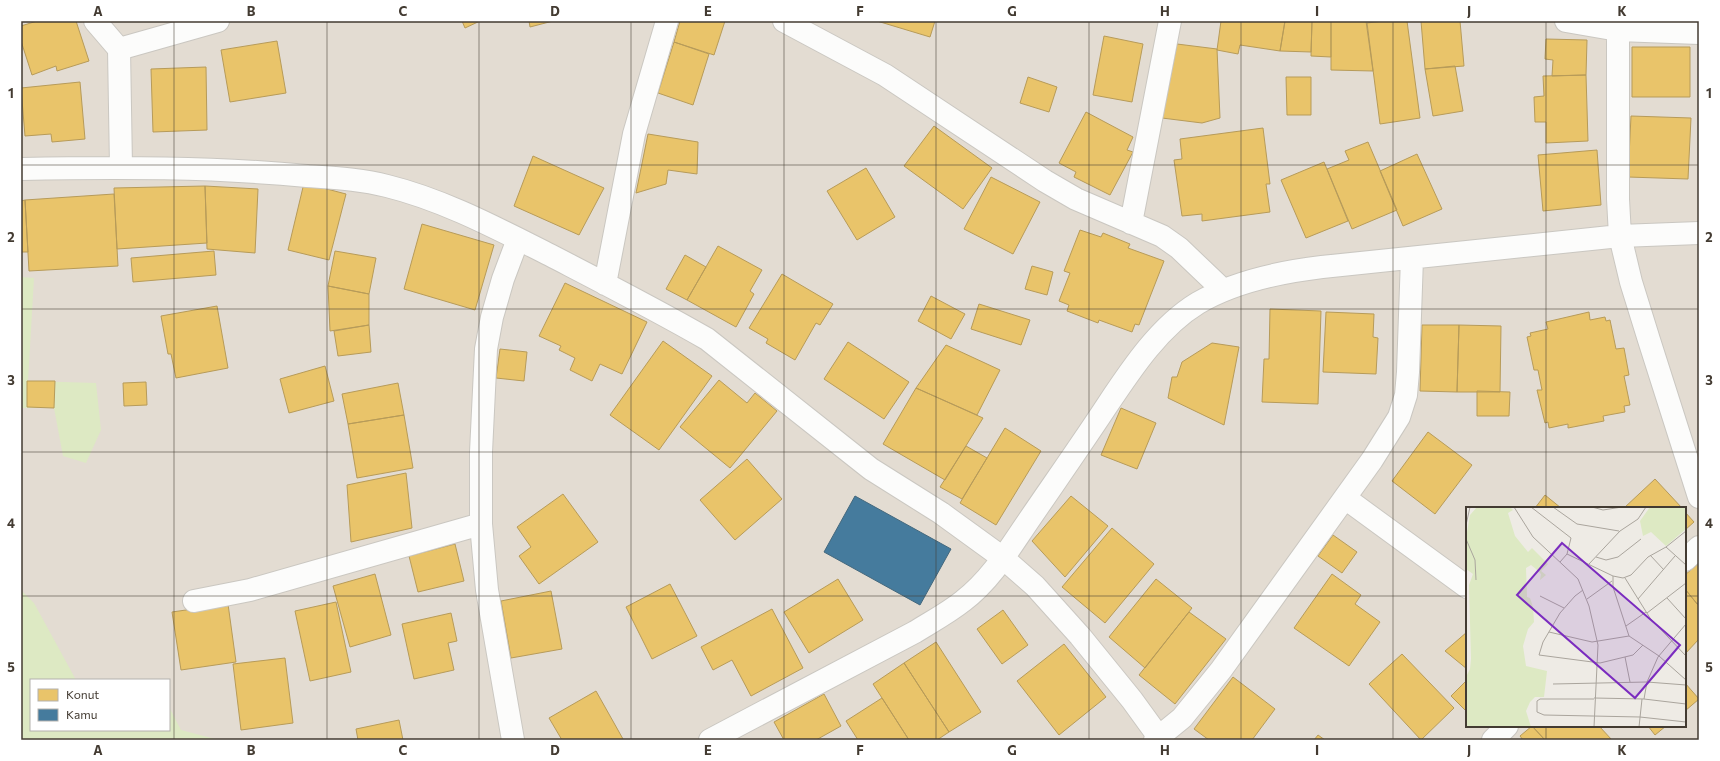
<svg xmlns="http://www.w3.org/2000/svg" width="1720" height="761" font-family="Commissioner,sans-serif">
  <rect width="100%" height="100%" fill="#eeebe5"/>
  <path fill="#e3dcd2" fill-rule="evenodd" d="M21 21H1699V740H21ZM1467 508H1685V726H1467ZM31 680H169V730H31Z"/>
  <path fill="#dde9c3" d="M21 277 34 278 28 381 96 383 101 430 86 463 63 456 54 408H21Z
    M21 590 34 603 76 680H31V730H169V707L181 730 219 740H21Z"/>
  <path fill="#e9c46a" stroke="#b79b59" d="M37 21H76L89 61 57 71 56 66 32 75 21 41V26Z
    M462 21H480L465 28Z
    M529 21H553L530 27Z
    M680 21H725L714 55 674 42Z
    M877 21H935L930 37Z
    M1221 21H1285L1280 51 1240 45 1238 54 1217 50Z
    M1285 21H1312L1311 52 1280 51Z
    M1312 21H1331V57L1311 56Z
    M1331 21H1366L1373 71 1331 70Z
    M1383 21H1407L1420 118 1380 124 1367 23Z
    M1421 21H1460L1464 66 1425 69Z
    M1104 36 1143 44 1132 102 1093 95Z
    M1546 39 1587 40 1586 75 1552 76 1553 60 1545 59Z
    M277 41 286 93 230 102 221 50Z
    M674 42 709 54 693 105 658 93Z
    M1177 44 1217 49 1220 118 1202 123 1162 118Z
    M1632 47H1690V97H1632Z
    M1455 66 1463 111 1433 116 1425 69Z
    M206 67 207 130 153 132 151 69Z
    M1586 75 1588 141 1546 143V122H1535L1534 97 1544 96 1543 76Z
    M1028 77 1057 87 1049 112 1020 103Z
    M1286 77H1311V115H1287Z
    M80 82 85 139 52 142 51 134 25 136 21 88Z
    M1086 112 1133 137 1127 150 1133 152 1110 195 1074 177 1076 172 1059 163Z
    M1631 116 1691 118 1688 179 1628 177Z
    M934 126 992 168 963 209 904 166Z
    M1263 128 1270 184H1266L1270 212 1202 221V214L1182 216 1174 160 1182 159 1180 139Z
    M648 134 698 142 697 174 668 170 666 184 636 193Z
    M1368 142 1397 210 1352 229 1327 169 1349 160 1345 151Z
    M1597 150 1601 205 1543 211 1538 155Z
    M1417 154 1442 209 1403 226 1380 171Z
    M533 156 604 188 579 235 514 206Z
    M1324 162 1348 221 1306 238 1281 180Z
    M866 168 895 217 857 240 827 191Z
    M991 177 1040 202 1013 254 964 229Z
    M304 183 346 194 329 260 288 250Z
    M205 186 258 189 255 253 207 249Z
    M205 186 207 243 117 249 114 188Z
    M114 194 118 266 29 271 25 200Z
    M25 200 28 252H21V201Z
    M422 224 494 245 475 310 404 289Z
    M1080 230 1101 237 1103 233 1130 244 1128 248 1164 261 1139 325 1135 324 1132 332 1099 320 1098 323 1067 311 1069 305 1059 301 1070 273 1064 271Z
    M718 246 762 270 750 291 754 294 736 327 687 300Z
    M214 251 216 275 133 282 131 258Z
    M335 251 376 258 369 294 328 286Z
    M685 255 706 267 687 300 666 289Z
    M1032 266 1053 272 1047 295 1025 289Z
    M782 274 833 304 820 325 816 323 795 360 766 343 768 339 749 328Z
    M565 283 647 322 622 374 600 364 592 381 570 370 575 358 559 350 561 346 539 336Z
    M328 286 369 294V325L330 331Z
    M931 296 965 314 951 339 918 321Z
    M979 304 1030 320 1021 345 971 329Z
    M217 306 228 368 176 378 171 354H168L161 316Z
    M1270 309 1321 311 1318 404 1262 402 1264 359H1269Z
    M1326 312 1374 314 1373 337 1378 338 1376 374 1323 372Z
    M1589 312 1590 320 1605 317 1606 321 1610 320 1616 349 1624 348 1629 375 1624 376 1630 405 1624 406 1625 412 1603 416 1604 421 1568 428V424L1549 428 1548 422 1545 423 1537 390H1542L1538 370H1534L1527 337 1531 336 1530 333 1548 329 1546 322Z
    M369 325 371 352 338 356 334 331Z
    M1422 325H1459L1457 392 1420 391Z
    M1459 325 1501 326 1500 392H1457Z
    M663 341 712 376 659 450 610 415Z
    M848 342 909 382 884 419 824 379Z
    M1212 343 1239 347 1224 425 1168 398 1172 377H1177L1182 362Z
    M946 345 1000 370 977 415 916 388Z
    M500 349 527 352 524 381 496 378Z
    M325 366 334 401 289 413 280 379Z
    M719 380 747 403 755 393 777 411 730 468 680 427Z
    M27 381H55L54 408 27 407Z
    M146 382 147 405 124 406 123 383Z
    M398 383 404 415 348 424 342 394Z
    M916 388 983 418 945 480 883 444Z
    M1477 391 1510 392 1509 416H1477Z
    M1121 408 1156 423 1137 469 1101 455Z
    M404 415 413 468 357 478 348 424Z
    M1005 428 1041 451 996 525 960 503Z
    M1428 432 1472 465 1435 514 1392 481Z
    M966 446 987 458 962 499 940 487Z
    M747 459 782 499 735 540 700 500Z
    M406 473 412 528 351 542 347 485Z
    M1655 479 1682 508H1624Z
    M563 494 598 542 539 584 519 556 531 547 517 527Z
    M1545 495 1561 508H1535Z
    M1071 496 1108 526 1065 577 1032 541Z
    M1685 512 1694 522 1685 530Z
    M1112 528 1154 564 1105 623 1062 587Z
    M1333 535 1357 552 1342 573 1318 556Z
    M455 544 464 581 418 592 409 556Z
    M1699 563V602L1697 604 1685 589V575Z
    M375 574 391 635 350 647 333 586Z
    M1332 574 1361 595 1355 604 1380 622 1349 666 1294 628Z
    M838 579 863 620 809 653 784 612Z
    M1156 579 1192 608 1145 668 1109 637Z
    M670 584 697 636 652 659 626 607Z
    M1685 589 1699 606V639L1685 654Z
    M551 591 562 649 511 658 501 601Z
    M336 602 351 672 310 681 295 611Z
    M228 604 236 662 181 670 172 612Z
    M772 609 803 668 751 696 732 660 713 670 701 647Z
    M1003 610 1028 645 1002 664 977 629Z
    M1189 612 1226 639 1175 704 1139 675Z
    M451 613 457 641 448 643 454 670 414 679 402 624Z
    M1467 632V669L1445 651Z
    M936 642 981 712 949 732 904 663Z
    M1064 644 1106 697 1059 735 1017 681Z
    M1402 654 1454 708 1421 740 1369 684Z
    M285 658 293 723 241 730 233 664Z
    M904 663 949 732 937 740H909L873 684Z
    M1233 677 1275 709 1252 740H1209L1194 729Z
    M1467 680V712L1451 696Z
    M1685 683 1699 699 1685 711Z
    M596 691 623 739 621 740H562L549 718Z
    M824 694 841 726 816 740H784L774 722Z
    M882 698 909 740H858L846 721Z
    M399 720 403 740H358L356 729Z
    M1532 726H1599L1612 740H1545Z
    M1532 726 1545 740H1523L1520 736Z
    M1648 726H1666L1655 735Z
    M1318 735 1325 740H1314Z"/>
  <path fill="#457b9d" stroke="#44687d" d="M855 496 951 549 920 605 824 552Z"/>
  <g fill="none" stroke-linecap="round" stroke-linejoin="round">
    <defs>
      <path id="minor" d="M95 21 119 49 121 167
        M784 21 885 75 1045 181 1076 199 1162 236 1179 248 1223 290
        M1566 21 1618 30 1699 33
        M1618 21V199L1620 236 1631 282 1649 340 1699 497
        M119 49 218 21
        M21 169C117 167 212 167 307 176 334 178 360 179 387 186 444 200 498 229 550 255 602 282 655 309 707 339L871 469 941 513 1003 558 1035 586 1080 636 1132 700 1161 740
        M1131 223 1170 21
        M605 284 634 134 667 21
        M1345 498 1467 587
        M1685 560 1699 547
        M194 601 250 590 481 524
        M513 740 487 590 481 524V452L486 349 492 317 503 279 518 239
        M710 740 915 632C931 622 948 613 963 601 992 579 1011 546 1031 517 1057 479 1083 442 1108 404 1132 368 1160 326 1198 303 1235 281 1280 272 1322 267L1620 236 1699 233
        M1155 740 1182 718 1221 670 1372 460 1399 417 1406 395 1408 372 1412 258
        M1493 740 1507 726"/>
    </defs>
    <use href="#minor" stroke="#cac7c1" stroke-width="24"/>
    <use href="#minor" stroke="#fcfcfb" stroke-width="22"/>
  </g>
  <path fill="none" stroke="#433b32" stroke-width="1" stroke-opacity="0.55" d="M174 21V740M327 21V740M479 21V740M631 21V740M784 21V740M936 21V740M1089 21V740M1241 21V740M1393 21V740M1546 21V508M21 165H1699M21 309H1699M21 452H1699M21 596H1467M1685 596H1699M1546 726V740"/>
  <g transform="translate(1466 507)">
    <rect width="220" height="220" fill="#eeebe5"/>
    <path d="M11 0H44L47 3 42 6 49 29 62 45 66 41 82 57 75 64 80 68 74 73 75 67 70 62 65 58 60 61 61 90 64 91 67 100 68 115 62 122 57 139 60 159 81 164 78 190H69L64 195 60 204 65 220H0V170L4 162 5 152 3 78 7 67 0 62V31L4 8ZM184 0H220V22L200 39 185 25 177 29 174 14Z" fill="#dde9c3"/>
    <path fill="none" stroke="#aaa59d" stroke-width="1" d="M48 0 67 30 112 72 123 99 132 138 128 220M65 0 105 31 101 47 94 55M87 0 111 17 153 24M126 0 137 3 156 0M0 18 4 0M0 32 9 53 10 73M200 40 220 24M101 47 147 69 157 71 165 68 182 50 200 40 220 58M184 48 198 63M130 50 140 53 152 50 175 32M123 57 154 24 172 12 180 0M147 69V80L163 129M159 71 184 111 220 149M117 83 109 89 94 106 77 135 73 148 134 156 167 148 177 138M74 89 98 101M201 91 220 112M121 92 146 74M172 92 209 49M181 106 220 76M160 119 180 105M83 125 126 135 163 129 193 149 220 173M159 150 164 175M87 177 181 175 220 178M128 191 178 192 220 197M128 192H74L71 194V205L78 208 174 210 220 215M178 192 181 175 192 150 220 117M173 220 176 192"/>
    <path fill="#7b2cbf" fill-opacity="0.15" stroke="#7b2cbf" stroke-width="2" d="M96 36 214 138 169 191 51 88Z"/>
    <rect width="220" height="220" fill="none" stroke="#433b32" stroke-width="2"/>
  </g>
  <rect width="1720" height="761" fill="none" stroke="#ffffff" stroke-width="44"/>
  <rect x="30" y="679" width="140" height="52" fill="#ffffff" stroke="#b4b1ad"/>
  <rect x="38" y="689" width="20" height="12" fill="#e9c46a" stroke="#b4b1ad"/>
  <text x="66" y="699" font-size="12" fill="#433b32">Konut</text>
  <rect x="38" y="709" width="20" height="12" fill="#457b9d" stroke="#b4b1ad"/>
  <text x="66" y="719" font-size="12" fill="#433b32">Kamu</text>
  <rect x="22" y="22" width="1676" height="717" fill="none" stroke="#433b32" stroke-width="1.5"/>
  <g font-size="13" text-anchor="middle" font-weight="bold" fill="#433b32">
    <text x="98" y="16">A</text>
    <text x="251" y="16">B</text>
    <text x="403" y="16">C</text>
    <text x="555" y="16">D</text>
    <text x="708" y="16">E</text>
    <text x="860" y="16">F</text>
    <text x="1012" y="16">G</text>
    <text x="1165" y="16">H</text>
    <text x="1317" y="16">I</text>
    <text x="1469" y="16">J</text>
    <text x="1622" y="16">K</text>
    <text x="11" y="98">1</text>
    <text x="1709" y="98">1</text>
    <text x="11" y="242">2</text>
    <text x="1709" y="242">2</text>
    <text x="11" y="385">3</text>
    <text x="1709" y="385">3</text>
    <text x="11" y="528">4</text>
    <text x="1709" y="528">4</text>
    <text x="11" y="672">5</text>
    <text x="1709" y="672">5</text>
    <text x="98" y="755">A</text>
    <text x="251" y="755">B</text>
    <text x="403" y="755">C</text>
    <text x="555" y="755">D</text>
    <text x="708" y="755">E</text>
    <text x="860" y="755">F</text>
    <text x="1012" y="755">G</text>
    <text x="1165" y="755">H</text>
    <text x="1317" y="755">I</text>
    <text x="1469" y="755">J</text>
    <text x="1622" y="755">K</text>
  </g>
</svg>
